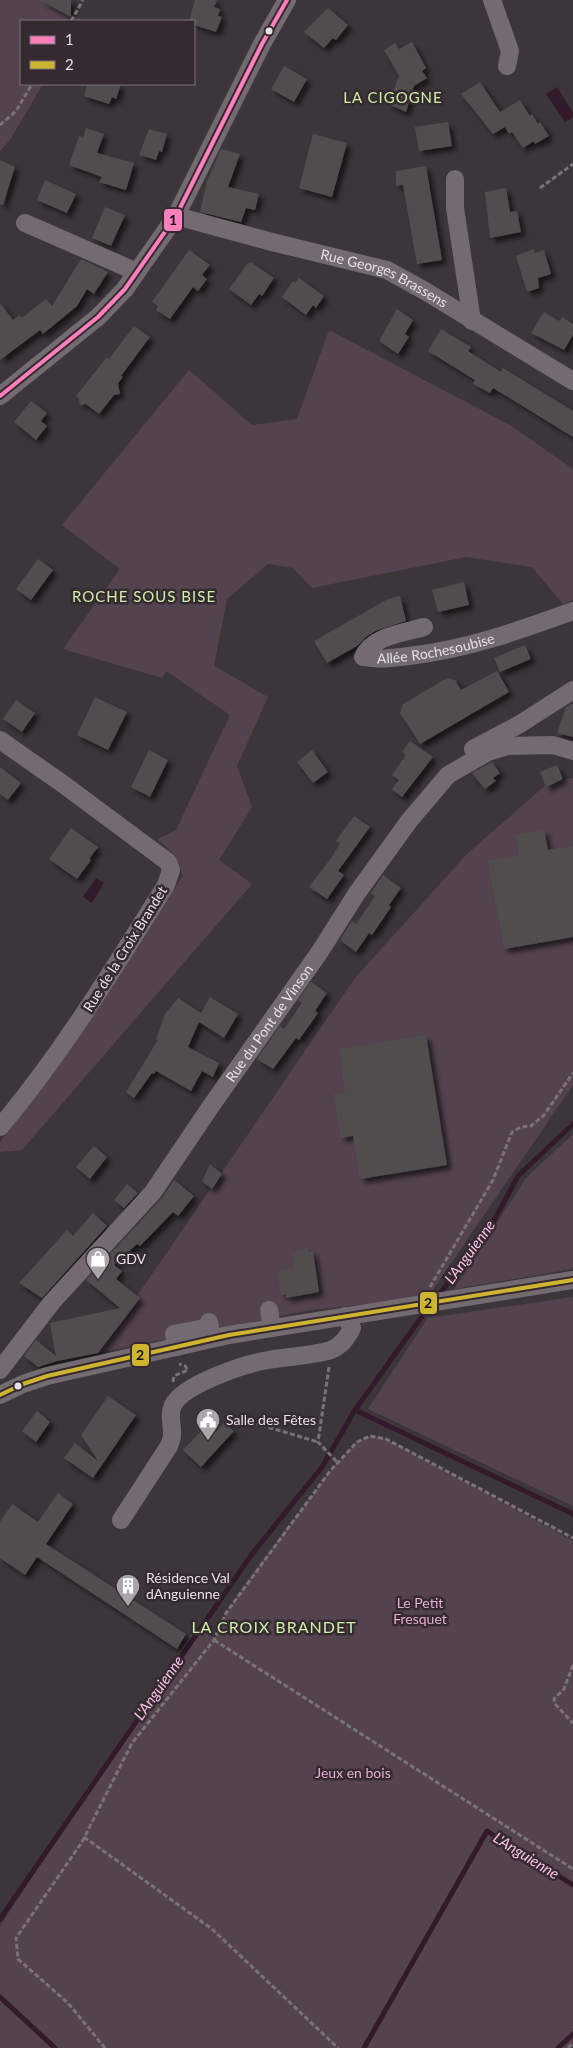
<svg xmlns="http://www.w3.org/2000/svg" width="573" height="2048" font-family="Lato,sans-serif">
  <defs>
    <filter id="shadow"><feDropShadow dx="4.5" dy="4.5" stdDeviation="2.5" flood-color="#0009"/></filter>
  </defs>
  <rect width="100%" height="100%" fill="#3c363a"/>
  <path fill="#54434f" d="M0 0H44L81 19 80 21H21V84H43L10 140 0 151Z
    M329 330 510 425 573 469V600L563 604 532 567 466 557 312 588 293 568 268 564 227 599 214 666 268 697 237 766 252 807 219 860 252 884 22 1150 0 1152V1142L50 1075 183 876 175 855 157 839 176 830 230 715 166 671 162 678 63 649 120 569 62 525 189 370 252 425 297 419Z
    M573 778V1085L428 1297 311 1310 98 1353 355 978 467 854 548 783Z
    M573 1134V1269L454 1289 526 1178Z
    M573 1297V1506L368 1409 428 1318Z
    M370 1436 386 1439 573 1541V2048H0V1926L196 1627 215 1638 226 1613 246 1583 330 1471 357 1442Z"/>
  <path fill="#321a2b" d="M557 87 573 113V117L565 122 546 94Z
    M96 878 104 883 92 903 83 897Z"/>
  <g fill="none" stroke-linecap="round" stroke-linejoin="round">
    <path stroke="#321a2b" stroke-width="5" d="M437 1297 486 1235 518 1176 573 1124
      M355 1410 573 1514
      M0 1919 252 1554 322 1467 355 1410 428 1308
      M0 1997 55 2048
      M364 2048 487 1831 573 1885
      M558 2048 573 2034"/>
  </g>
  <path fill="#514d4f" filter="url(#shadow)" d="M40 0H71V17Z
    M195 0H217L214 7 220 9 218 16 222 17 216 32 194 25V21H189Z
    M328 8 348 25 336 40 333 38 324 48 304 32Z
    M412 42 426 68 422 71 427 78 414 86 406 112 388 104 399 76 384 50 395 43 399 49Z
    M284 66 307 79 294 102 271 89Z
    M480 82 500 112 520 100 530 116 532 114 538 124 540 122 549 136 535 144 534 141 523 148 512 132 509 134 505 127 493 134 461 94Z
    M81 84H121L116 99 112 97 109 104 84 96 87 86Z
    M448 122 452 146 419 151 415 127Z
    M86 128 104 134 97 153 134 163 126 190 99 182 102 177 69 165 79 136 83 138Z
    M149 129 167 134 162 152 159 151 156 160 139 155Z
    M313 134 347 143 332 197 299 188Z
    M221 149 240 154 228 187 259 194 255 210 246 208 241 222 200 212 207 181Z
    M0 160 15 167 3 205 0 204Z
    M426 166 442 260 417 264 403 185 396 186V171Z
    M45 180 76 194 67 213 37 200Z
    M506 188 510 212 517 211 521 232 490 238 485 192Z
    M105 207 125 215 111 246 92 238Z
    M534 249 535 253 544 250 551 274 538 278 539 288 527 292 516 256Z
    M189 250 210 265 202 275 207 279 198 291 193 287 170 319 156 310 158 306 152 302Z
    M81 259 108 272 94 294 87 289 77 306 43 334 40 330 0 360V303L13 320 20 315 22 318 46 299 52 306Z
    M251 262 274 278 262 296 259 294 251 305 229 289 248 263Z
    M299 278 324 296 316 308 313 305 306 315 282 297 293 281 295 283Z
    M397 309 413 320 405 334 409 337 398 354 379 341Z
    M544 312 559 321 562 317 573 324V335L564 350 531 333Z
    M134 326 150 337 121 376 123 377 118 383 120 394 114 395 99 414 86 404 80 405 79 399 76 396 107 357 109 359Z
    M441 329 471 347 468 351 501 372 503 368 573 411V437L493 388 490 393 473 384 475 380 428 351Z
    M31 401 47 413 41 421 47 426 36 440 14 422Z
    M38 559 53 570 31 600 16 589Z
    M464 582 469 605 438 612 432 590Z
    M400 596 406 621 375 631 366 637 357 646 327 663 314 641 388 599Z
    M525 645 531 659 500 672 494 658Z
    M497 671 509 692 420 744 400 713 403 704 447 678 455 680 461 690Z
    M95 697 127 712 108 750 77 735Z
    M16 700 35 713 22 732 3 719Z
    M573 703V737L557 733 566 707Z
    M410 741 433 757 402 797 392 789 399 780 392 775 406 755 402 752Z
    M149 750 168 760 150 797 131 787Z
    M312 750 328 772 313 783 297 762Z
    M492 762 500 773 493 778 496 781 485 789 472 773Z
    M557 765 563 779 546 787 540 772Z
    M0 767 21 783 8 800 0 794Z
    M354 816 370 827 338 871 344 875 327 899 309 887 332 857 340 843 336 841Z
    M71 828 98 847 89 859 91 860 77 879 49 859Z
    M544 830 548 850 573 846V937L504 949 488 861 519 855 515 835Z
    M383 875 401 888 389 905 391 907 372 935 369 933 356 952 340 940 352 921 356 924 375 896 371 893Z
    M311 982 327 993 315 1011 318 1013 299 1040 296 1038 273 1069 257 1059 280 1026 284 1029 302 1003 298 1000Z
    M210 997 238 1014 224 1038 199 1022 188 1047 219 1063 213 1077 202 1071 191 1091 156 1071 154 1074 152 1073 134 1098 126 1092 158 1040 156 1039 165 1014 178 998 201 1013Z
    M426 1035 447 1165 360 1179 353 1136 341 1138 334 1094 345 1092 339 1049Z
    M94 1146 107 1157 90 1179 76 1167Z
    M210 1164 222 1174 212 1189 202 1181Z
    M174 1180 194 1196 178 1216 173 1212 140 1246 137 1244 114 1265 122 1271 116 1279 140 1298 98 1353 57 1361 38 1367 24 1356 36 1340 56 1356 50 1323 120 1308 86 1280 161 1199Z
    M127 1184 138 1193 124 1208 114 1200Z
    M93 1213 107 1226 42 1298 19 1283 67 1230 73 1236Z
    M308 1248V1252L313 1251 319 1292 286 1298V1294L281 1295 277 1271 294 1268 292 1255 296 1254V1251Z
    M108 1396 136 1415 93 1478 64 1458 75 1443 98 1461 81 1435Z
    M37 1411 50 1422 36 1442 22 1431Z
    M224 1423 234 1431 201 1467 183 1450 207 1425 216 1432Z
    M58 1493 73 1504 46 1544 186 1634 177 1649 37 1557 25 1575 0 1558V1522L12 1504 38 1522Z"/>
  <g fill="none" stroke-linecap="round" stroke-linejoin="round">
    <path stroke="#797276" stroke-width="3" stroke-dasharray="5 2.5" stroke-linecap="butt" d="M71 21 83 0
      M0 125 16 111 32 84
      M540 188 573 164
      M430 1287 493 1180 512 1132 521 1127 531 1126 544 1115 573 1073
      M329 1367 318 1442 338 1463
      M173 1382 174 1376 188 1370 185 1366 179 1364
      M254 1423 318 1442
      M214 1640 573 1869
      M573 1665 564 1689 554 1699 555 1704 573 1723
      M84 1837 212 1929 338 2048
      M105 2048 68 2003 18 1959 16 1938 82 1842 132 1743 214 1640 226 1613 330 1471 357 1442 370 1436 386 1439 573 1538
      M568 2048 573 2043"/>
    <g stroke="#746b71" stroke-width="18">
      <path d="M492 0 510 51 507 66"/>
      <path d="M455 179V208L472 321"/>
      <path id="s1" d="M176 216 272 242 387 270 425 291 573 381"/>
      <path d="M25 223 137 272"/>
      <path d="M0 396 98 317 125 289 176 216 262 44 287 0"/>
      <path id="s2" d="M424 627C403 633 372 636 363 657 379 660 393 658 409 656 468 649 518 631 573 611"/>
      <path d="M0 740 63 784 168 862 171 870 166 885C114 968 63 1052 0 1127"/>
      <path d="M473 749 520 724 573 690"/>
      <path d="M269 1310 272 1328"/>
      <path d="M177 1347 174 1334 210 1327 209 1322"/>
      <path id="s3" d="M0 1370 52 1302 153 1192 211 1106 319 953 357 893 409 821 448 775 488 752 508 746 553 745 573 751"/>
      <path d="M0 1395 23 1384 47 1376 229 1335 573 1280"/>
      <path d="M121 1520 169 1446C170 1443 172 1439 172 1435 173 1425 168 1416 173 1405 184 1384 245 1364 268 1360 285 1357 317 1355 331 1350 342 1345 347 1338 352 1328L345 1316"/>
    </g>
    <defs>
      <path id="bus-1" d="M0 396 98 317 125 289 176 216 262 44 287 0"/>
      <path id="bus-2" d="M0 1395 23 1384 47 1376 229 1335 573 1280"/>
    </defs>
    <use href="#bus-1" stroke="#342a30" stroke-width="8"/>
    <use href="#bus-2" stroke="#342a30" stroke-width="8"/>
    <use href="#bus-1" stroke="#ff80bd" stroke-width="4"/>
    <use href="#bus-2" stroke="#ceb431" stroke-width="4"/>
  </g>
  <defs>
    <symbol id="shop-pin" viewBox="-11 -11 22 30"><path d="M0 17L-7.5 6A9.5 9.5 0 1 1 7.5 6Z" fill="#aba4a8" stroke="#342a30"/><path d="M-5-2.5h2.3a2.7 3.5 0 0 1 5.4 0H5L5.5 6h-11ZM-1.5-2.5h3a1.5 2.3 0 0 0-3 0Z" fill="#fff"/></symbol>
    <symbol id="civic-pin" viewBox="-11 -11 22 30"><path d="M0 17L-7.5 6A9.5 9.5 0 1 1 7.5 6Z" fill="#aba4a8" stroke="#342a30"/><path d="M-.6-6.5H3V-4.5H.6V-3L4-1V1h2V6H-6V1h2V-1L-.6-3ZM-1.2 2.5V6h2.4V2.5Z" fill="#fff"/></symbol>
    <symbol id="building-pin" viewBox="-11 -11 22 30"><path d="M0 17L-7.5 6A9.5 9.5 0 1 1 7.5 6Z" fill="#aba4a8" stroke="#342a30"/><path d="M-4-6H4V6H1V3H-1V6H-4ZM-2.5-4.3h1.7v1.8h-1.7ZM.8-4.3h1.7v1.8H.8ZM-2.5-1h1.7V.8h-1.7ZM.8-1h1.7V.8H.8Z" fill="#fff"/></symbol>
  </defs>
  <g fill-rule="evenodd">
    <use href="#shop-pin" x="84" y="1245" width="28" height="38"/>
    <use href="#civic-pin" x="194" y="1406" width="28" height="38"/>
    <use href="#building-pin" x="114" y="1572" width="28" height="38"/>
  </g>
  <g fill="#e7e0e4" stroke="#342a30" stroke-width="2">
    <circle cx="269" cy="31" r="4.5"/>
    <circle cx="18" cy="1386" r="4.5"/>
  </g>
  <g text-anchor="middle" stroke-width="5" stroke-linejoin="round" paint-order="stroke">
    <g font-size="14" fill="#e7e0e4" stroke="#342a30">
      <text dy="5" stroke="none"><textPath href="#s1" startOffset="218">Rue Georges Brassens</textPath></text>
      <text dy="5" stroke="none"><textPath href="#s2" startOffset="144">Allée Rochesoubise</textPath></text>
      <text transform="translate(125 949) rotate(-58)" y="5">Rue de la Croix Brandet</text>
      <text dy="5" stroke="none"><textPath href="#s3" startOffset="440">Rue du Pont de Vinson</textPath></text>
    </g>
    <g font-size="14" fill="#e7e0e4" stroke="#342a30" text-anchor="start">
      <text x="116" y="1264">GDV</text>
      <text x="226" y="1425">Salle des Fêtes</text>
      <text x="146" y="1583">Résidence Val<tspan x="146" dy="16">dAnguienne</tspan></text>
    </g>
    <g font-size="14" fill="#e4add3" stroke="#342a30">
      <text x="420" y="1608">Le Petit<tspan x="420" dy="16">Fresquet</tspan></text>
      <text x="353" y="1778">Jeux en bois</text>
    </g>
    <g font-size="15" letter-spacing="1" fill="#ceeea6" stroke="#342a30">
      <text x="393" y="103">LA CIGOGNE</text>
      <text x="144" y="602">ROCHE SOUS BISE</text>
    </g>
    <g font-size="15" font-style="italic" fill="#f9c1e8" stroke="#342a30">
      <text transform="translate(470 1252) rotate(-54)" y="5">L'Anguienne</text>
      <text transform="translate(159 1688) rotate(-55)" y="5">L'Anguienne</text>
      <text transform="translate(526 1856) rotate(32)" y="5">L'Anguienne</text>
    </g>
    <g font-size="16" letter-spacing="1" fill="#ceeea6" stroke="#342a30">
      <text x="274" y="1633">LA CROIX BRANDET</text>
    </g>
  </g>
  <g stroke="#342a30" stroke-width="2">
    <rect x="163" y="208" width="20" height="24" rx="5" fill="#ff80bd"/>
    <rect x="419" y="1291" width="19" height="24" rx="5" fill="#ceb431"/>
    <rect x="131" y="1343" width="19" height="24" rx="5" fill="#ceb431"/>
  </g>
  <g font-size="14" text-anchor="middle" font-weight="bold" fill="#111">
    <text x="173" y="225">1</text>
    <text x="428" y="1308">2</text>
    <text x="140" y="1360">2</text>
  </g>
  <rect x="20" y="20" width="175" height="65" fill="#342a30" stroke="#7c7378"/>
  <rect x="30" y="36" width="25" height="8" fill="#ff80bd" stroke="#7c7378"/>
  <text x="65" y="45" font-size="15" fill="#e7e0e4">1</text>
  <rect x="30" y="61" width="25" height="8" fill="#ceb431" stroke="#7c7378"/>
  <text x="65" y="70" font-size="15" fill="#e7e0e4">2</text>
</svg>
